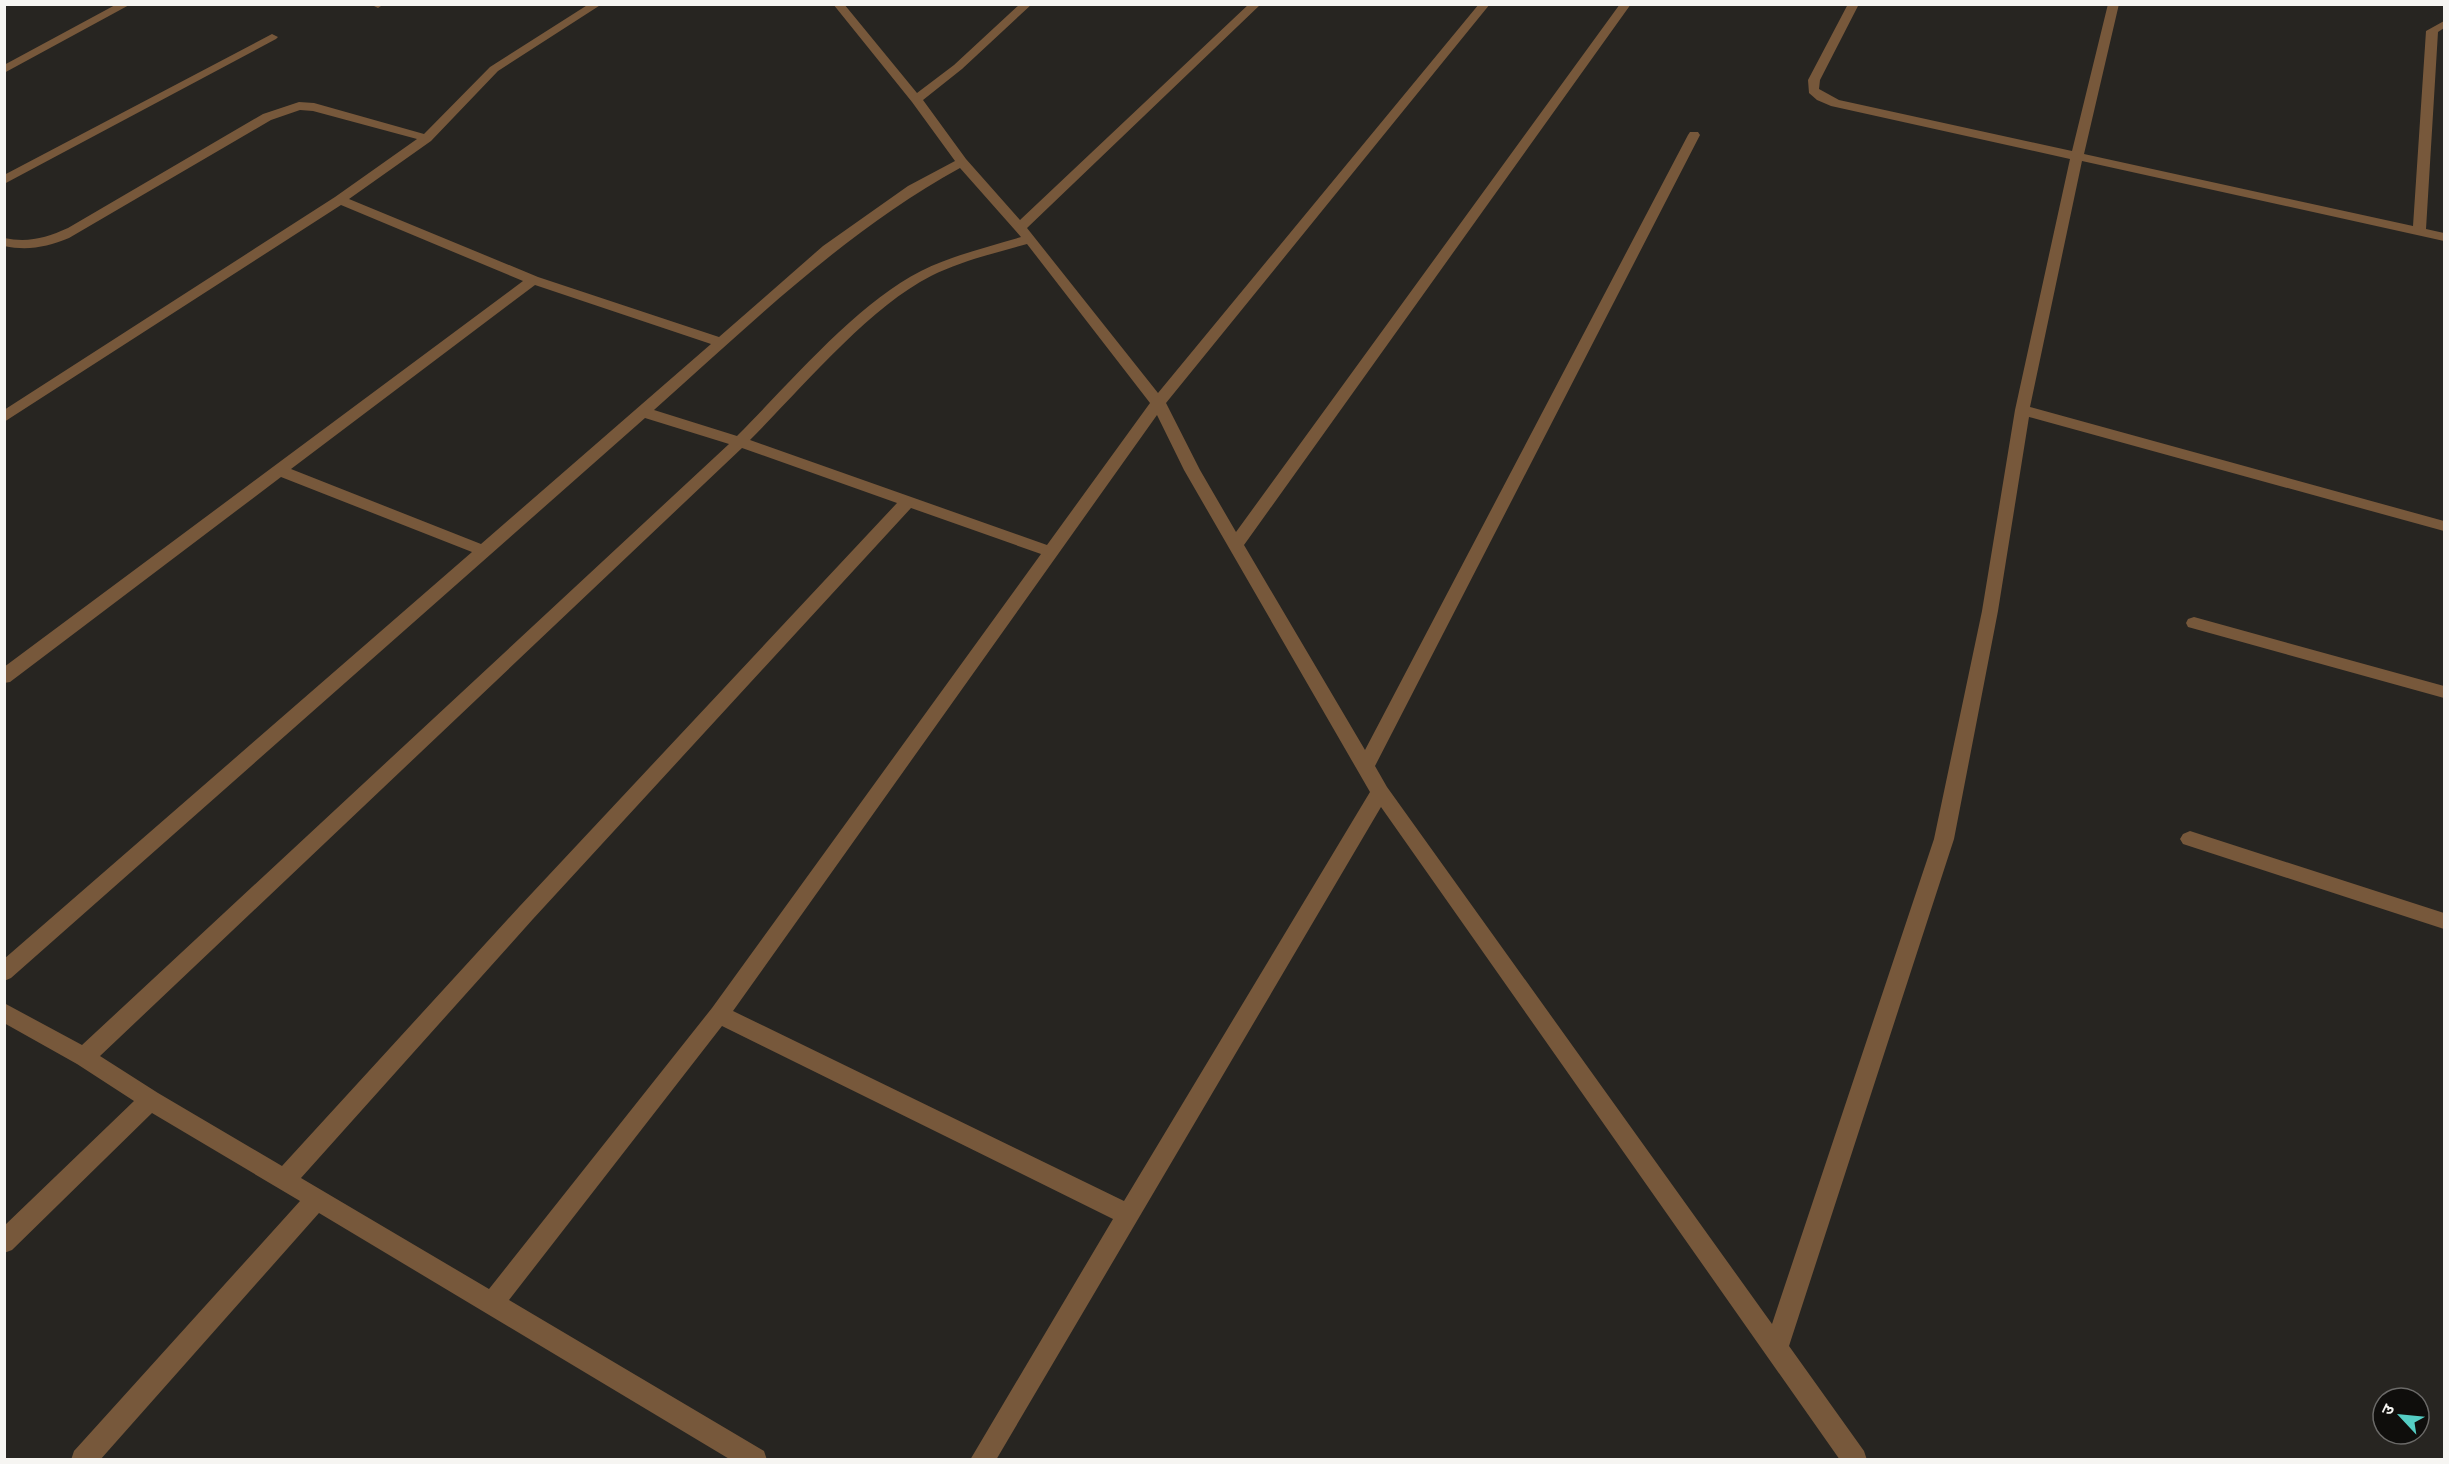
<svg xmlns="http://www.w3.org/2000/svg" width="2449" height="1464" font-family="'Libre Baskerville','Noto Sans Devanagari',serif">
  <rect width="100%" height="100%" fill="#272521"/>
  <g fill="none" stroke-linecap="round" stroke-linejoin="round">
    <path fill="#77583b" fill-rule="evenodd" d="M117 4H131L4 73V65Z
      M384 4 378 8 372 5 373 4Z
      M589 4H602L498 71 431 141 349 199 538 277 719 337 823 246 908 186 955 161 912 102 833 4H844L917 93 954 65 1020 4H1032L962 69 923 100 966 159 1020 220 1249 4H1261L1027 228 1158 393 1479 4H1490L1166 403 1200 470 1236 532 1620 4H1631L1244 545 1365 750 1688 135 1690 132H1698L1700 135 1375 766 1387 787 1772 1324 1934 839 1982 611 2015 410 2070 159 1831 106 1817 100 1809 93 1808 80 1848 4H1859L1820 80 1819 89 1839 100 2072 151 2108 4H2119L2084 154 2413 226 2426 31 2444 21V28L2438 32 2426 229 2444 233V241L2082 161 2030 407 2444 521V531L2029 417 1998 611 1954 839 1789 1346 1864 1451 1867 1460H1840L1381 807 996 1460H970L1113 1219 722 1026 509 1300 764 1451 767 1460H731L319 1213 100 1460H71L74 1451 300 1201 152 1113 12 1250 4 1253V1226L134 1101 77 1064 4 1023V1003L82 1045 729 444 645 418 11 978 4 981V959L472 552 281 477 10 682 4 683V667L523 281 341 205 4 422V410L335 197 417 139 313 111 300 110 271 120 69 238C47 247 28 251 4 246V238C28 243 46 238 68 228L263 114 299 102 314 103 424 134 490 67ZM960 168 1021 237C988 247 953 255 921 271 857 303 789 384 737 436L654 410C752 323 844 232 960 168ZM1027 244 1150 403 1047 545 750 440C801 389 868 308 931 276 961 261 995 253 1027 244ZM535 285 711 344 481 544 291 469ZM1157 415 1184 470 1370 792 1124 1201 733 1011ZM742 448 897 503 519 907 282 1166 158 1093 100 1056ZM911 508 1041 554 712 1008 489 1289 301 1178 533 919Z
      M272 34 278 37 276 39 4 184V175Z
      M2194 617 2444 686V698L2188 627 2186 623 2188 619Z
      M2190 831 2444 913V929L2183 844 2180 839 2183 834Z"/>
  </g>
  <rect width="2449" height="1464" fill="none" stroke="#f6f5f2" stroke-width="12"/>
  <g transform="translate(2401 1416) rotate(296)"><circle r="28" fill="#0f0e0c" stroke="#6b6a68" stroke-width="1.5"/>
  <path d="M0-4.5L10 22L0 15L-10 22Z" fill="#55cec5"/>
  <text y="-9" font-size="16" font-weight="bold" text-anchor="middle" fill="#f6f5f2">उ</text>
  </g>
</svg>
